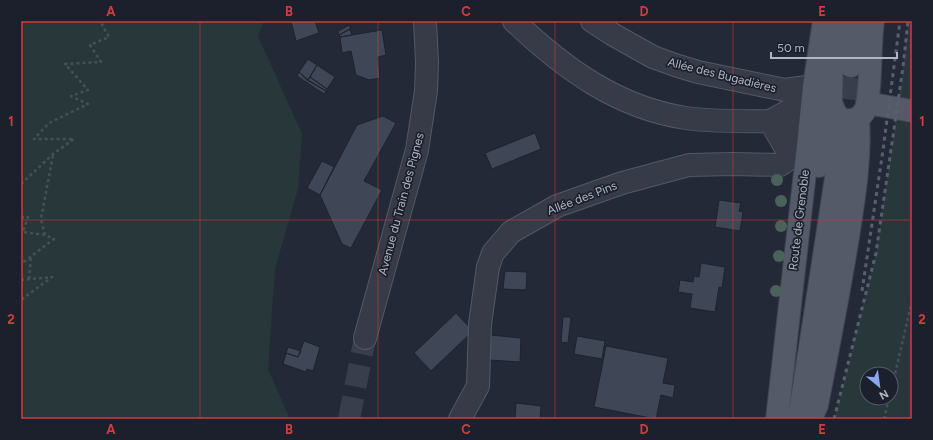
<svg xmlns="http://www.w3.org/2000/svg" width="933" height="440" font-family="Figtree,sans-serif">
  <rect width="100%" height="100%" fill="#232936"/>
  <path fill="#27373a" fill-rule="evenodd" d="M21 21H264L258 36 302 134 298 189 275 269 268 369 290 419H21Z
    M908 21H912V419H834L876 253 903 67ZM867 374H891V398H867Z"/>
  <path fill="#3f4756" stroke="#1d222e" d="M291 21H315L319 33 296 41Z
    M350 25V29L339 35 338 31Z
    M350 29 352 35 340 37 339 35Z
    M382 30 386 55 378 57 380 78 369 80 356 75 351 51 342 53 340 37Z
    M308 59 317 65 308 80 299 72Z
    M317 65 335 77 327 89 310 77Z
    M299 72 307 80 326 91 324 94 297 76Z
    M310 77 327 89 326 91 308 80Z
    M383 116 396 123 364 181 382 190 351 248 342 244 320 195 357 125Z
    M535 133 541 149 492 169 485 153Z
    M322 161 334 167 320 195 307 188Z
    M719 200 741 203 739 211 743 212 740 231 715 227Z
    M701 263 725 267 722 288 719 287 715 312 690 308 692 294 678 292 680 280 693 282 694 276 699 277Z
    M505 271 527 272 526 290 503 289Z
    M456 313 473 331 431 371 414 353Z
    M563 317H571L568 343 561 342Z
    M491 335 521 338 520 362 489 360Z
    M577 336 605 341 602 359 574 354Z
    M304 341 320 347 313 371 307 369 306 372 283 364 286 353 298 357Z
    M606 346 668 358 663 383 675 385 673 398 661 395 656 419 594 407Z
    M288 347 301 351 298 357 286 353Z
    M516 403 541 406 540 419H515Z"/>
  <g fill="none" stroke-linecap="round" stroke-linejoin="round">
    <path stroke="#383e4b" stroke-width="22" stroke-dasharray="22 11" stroke-linecap="butt" d="M349 419 365 338"/>
    <path stroke="#383e4b" stroke-width="22" stroke-dasharray="22 11" stroke-linecap="butt" d="M843 132 851 66"/>
    <defs>
      <path id="minor" d="M514 21C563 68 618 108 686 118 720 123 753 120 787 122L796 128 808 146
        M592 21 612 34 653 57 675 65 698 72 785 90 814 86
        M770 121C792 110 799 105 814 86
        M365 338 417 150 426 91 427 62 425 21
        M460 419 478 386 480 324 488 267 493 253 511 232 557 206 622 183 689 165 733 164 780 165 786 161 788 152 770 121"/>
      <path id="major" d="M840 21 832 66 831 102C833 108 835 114 840 118 850 123 862 119 866 108 868 102 868 94 869 87 871 65 870 43 873 21
        M851 66 858 21
        M867 103 912 111
        M819 166 827 124 832 107
        M777 419 808 146 814 86 824 21
        M799 419 843 132
        M811 419 817 405C828 349 839 293 848 237 854 198 861 157 858 118"/>
    </defs>
    <use href="#minor" stroke="#535965" stroke-width="24"/>
    <use href="#major" stroke="#3f4450" stroke-width="24"/>
    <path stroke="#445257" stroke-width="2.5" stroke-dasharray="3 3" stroke-linecap="butt" d="M911 48 912 34
      M21 184 53 154 74 139H34L49 123 88 104 71 96 88 90 65 64 101 62 90 45 109 37 102 25 106 21
      M21 217H28L23 232 45 235 54 239 21 264
      M45 235 41 219 53 155
      M29 279 31 256
      M21 280 52 277 21 300
      M891 391 912 301
      M884 419 889 398"/>
    <use href="#minor" stroke="#363b47" stroke-width="22"/>
    <use href="#major" stroke="#545a67" stroke-width="22"/>
    <path stroke="#585f6e" stroke-width="3" stroke-dasharray="4 4" stroke-linecap="butt" d="M862 291 883 150 900 21
      M834 419 876 253 903 67 908 21"/>
  </g>
  <g fill="#4a635a">
    <circle cx="777" cy="180" r="6"/>
    <circle cx="781" cy="201" r="6"/>
    <circle cx="781" cy="226" r="6"/>
    <circle cx="779" cy="256" r="6"/>
    <circle cx="776" cy="291" r="6"/>
  </g>
  <path fill="none" stroke="#d03d3f" stroke-width="1" stroke-opacity="0.55" d="M200 21V419M378 21V419M555 21V419M733 21V419M21 220H912"/>
  <g text-anchor="middle" stroke-width="3.5" stroke-linejoin="round" paint-order="stroke">
    <g font-size="12" fill="#b0b6c3" stroke="#1b202c">
      <text transform="translate(722 75) rotate(14)" y="4">Allée des Bugadières</text>
      <text transform="translate(582 198) rotate(-21)" y="4">Allée des Pins</text>
      <text transform="translate(401 204) rotate(-75)" y="4">Avenue du Train des Pignes</text>
      <text transform="translate(799 220) rotate(-83)" y="4">Route de Grenoble</text>
    </g>
  </g>
  <rect width="933" height="440" fill="none" stroke="#1b202c" stroke-width="44"/>
  <g transform="translate(879 386) rotate(151)"><circle r="19" fill="#1b202c" stroke="#575c68"/>
  <path d="M0-3L7 15L0 10L-7 15Z" fill="#8ba7ee"/>
  <text y="-6" font-size="11" font-weight="bold" text-anchor="middle" fill="#b0b6c3">N</text>
  </g>
  <path d="M771 52v6h126v-6" fill="none" stroke="#b0b6c3" stroke-width="2"/>
  <text x="777" y="52" font-size="12" fill="#b0b6c3" stroke="#1b202c" stroke-width="3" paint-order="stroke">50 m</text>
  <rect x="22" y="22" width="889" height="396" fill="none" stroke="#d03d3f" stroke-width="1.5"/>
  <g font-size="13" text-anchor="middle" font-weight="bold" fill="#d03d3f">
    <text x="111" y="16">A</text>
    <text x="289" y="16">B</text>
    <text x="466" y="16">C</text>
    <text x="644" y="16">D</text>
    <text x="822" y="16">E</text>
    <text x="11" y="126">1</text>
    <text x="922" y="126">1</text>
    <text x="11" y="324">2</text>
    <text x="922" y="324">2</text>
    <text x="111" y="434">A</text>
    <text x="289" y="434">B</text>
    <text x="466" y="434">C</text>
    <text x="644" y="434">D</text>
    <text x="822" y="434">E</text>
  </g>
</svg>
